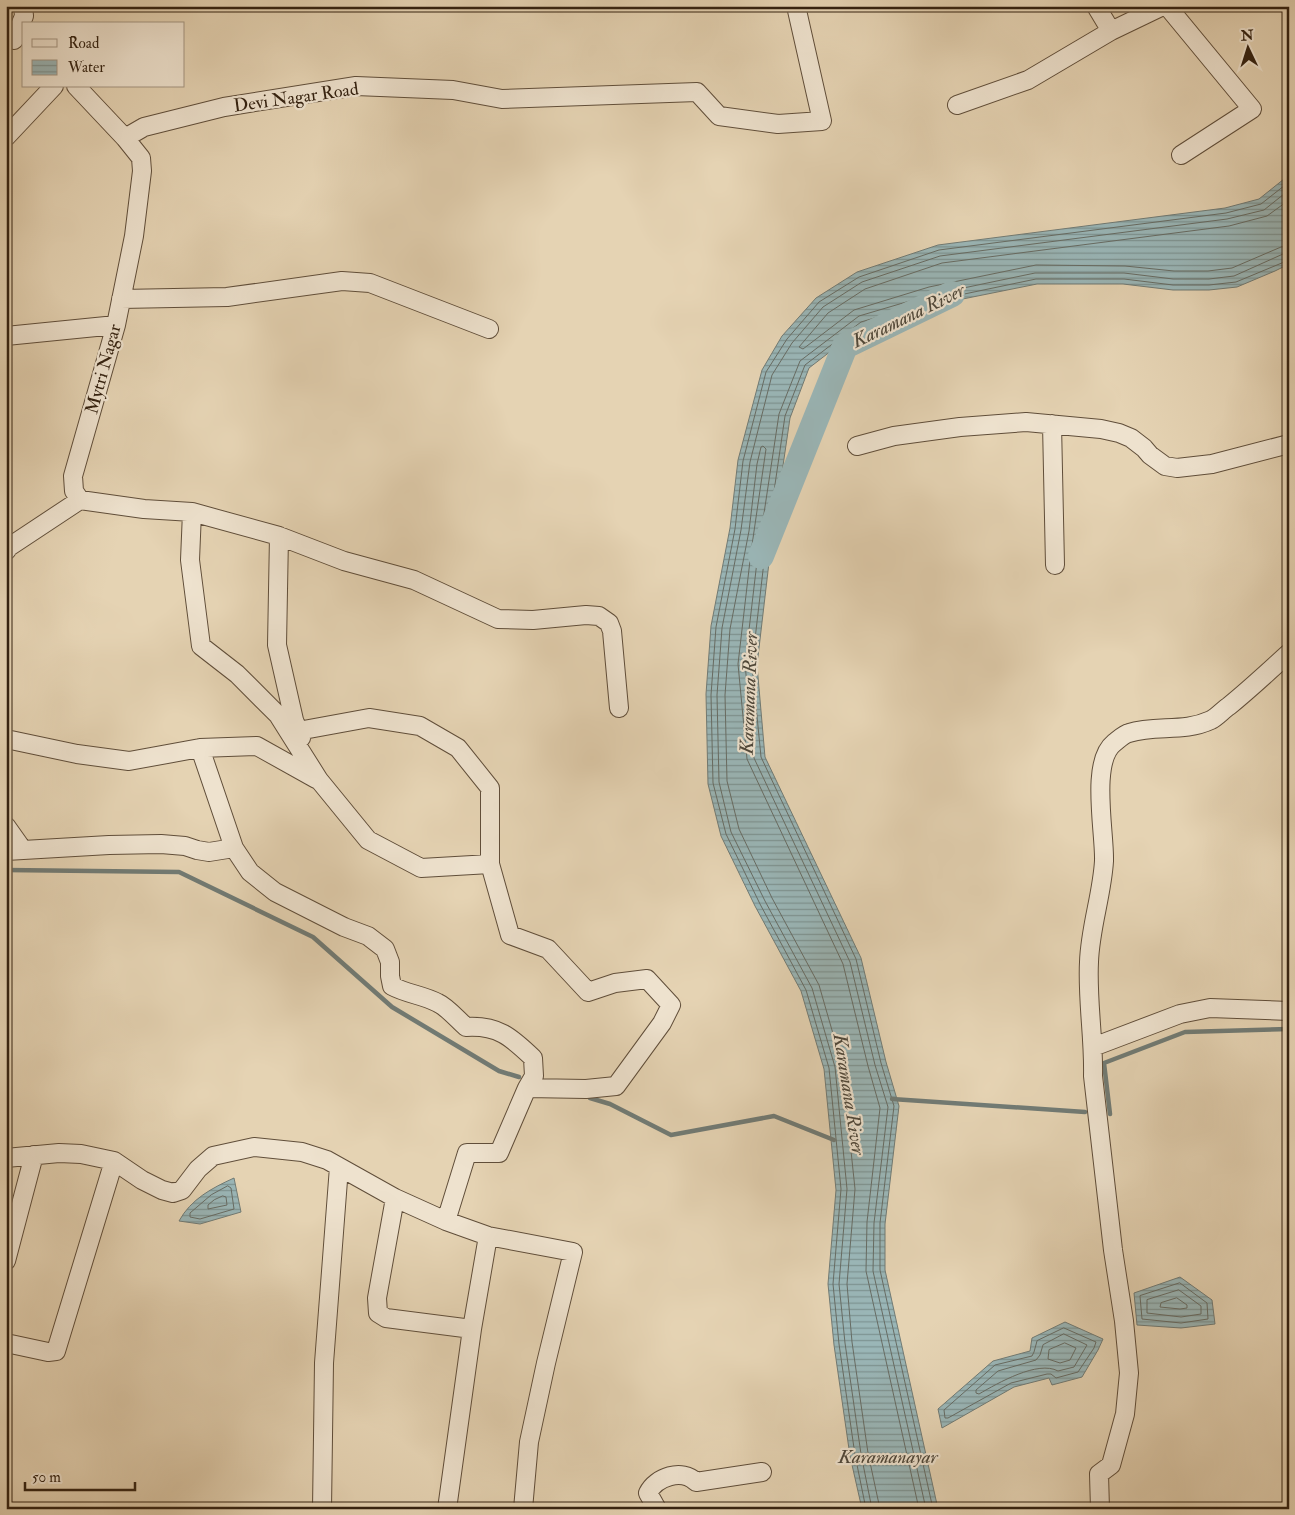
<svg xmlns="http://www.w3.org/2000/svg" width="1295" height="1515" font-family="'IM FELL Double Pica',serif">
  <defs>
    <pattern id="water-rules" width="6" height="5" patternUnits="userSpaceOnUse" patternTransform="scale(1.25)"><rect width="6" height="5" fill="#9ab6b7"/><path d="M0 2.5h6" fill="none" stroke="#7e9493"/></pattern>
  </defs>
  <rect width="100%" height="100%" fill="#e5d3b3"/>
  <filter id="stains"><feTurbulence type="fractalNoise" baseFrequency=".004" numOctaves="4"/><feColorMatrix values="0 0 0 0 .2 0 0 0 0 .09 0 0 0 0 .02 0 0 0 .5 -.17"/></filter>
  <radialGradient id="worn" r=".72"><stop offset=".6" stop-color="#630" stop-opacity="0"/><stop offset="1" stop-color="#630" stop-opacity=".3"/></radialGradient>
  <path fill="url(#water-rules)" stroke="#717b75" d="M1289 175V264L1275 271 1237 287 1209 290H1173L1123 284H1037L933 305 862 327 809 368 790 418 770 554 757 665 765 757 861 958 886 1062 899 1106 885 1224V1270L938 1509H862L850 1456 834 1345 828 1284 836 1190 824 1069 801 991 755 906 721 836 708 784 706 694 711 626 730 528 738 460 762 370 782 336 816 298 857 272 938 245 1225 208 1259 199Z
    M234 1178 241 1212 200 1224 179 1221C191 1199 212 1188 234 1178Z
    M1180 1277 1212 1300 1215 1324 1181 1328 1137 1325 1134 1293Z
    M1065 1322 1103 1339 1098 1350 1082 1377 1052 1385 1049 1378 1014 1387 942 1428 938 1409 993 1361 1030 1351 1032 1338Z"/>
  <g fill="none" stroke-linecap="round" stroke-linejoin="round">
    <path stroke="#676c64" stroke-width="1" d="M1289 200 1267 216 1229 226 942 263 865 289 828 313 799 347 803 349 854 310 929 287 1036 265 1125 266 1174 271H1208L1232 268 1281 247 1289 246
      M228 1186 231 1188 234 1209 200 1219 190 1217V1213L211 1195Z
      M223 1196 226 1197 227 1205 208 1209V1205L214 1200Z
      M1180 1283 1207 1303 1208 1319 1181 1323 1142 1319 1140 1296Z
      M1179 1290 1201 1306V1314L1181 1317 1147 1313V1300Z
      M1177 1298 1187 1305V1308L1180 1309 1160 1307 1161 1303Z
      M1064 1328 1096 1342 1094 1348 1078 1372 1056 1378 1051 1374H1047L1011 1383 948 1418H945L944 1410 995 1365 1032 1356 1034 1352 1037 1341Z
      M1064 1334 1087 1345 1074 1367 1058 1371C1038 1360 998 1383 979 1394L976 1393V1390L998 1371 1036 1360 1040 1355 1043 1345Z
      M1065 1343 1076 1348 1070 1360 1060 1363 1048 1359 1049 1350Z
      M866 1509 855 1455 839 1344 833 1284 841 1189 829 1068 806 990 760 904 726 834 713 783 711 695 716 627 735 529 743 461 766 372 787 339 819 302 859 277 939 250 1226 213 1261 204 1289 182
      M872 1509 861 1454 845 1343 839 1284 847 1189 835 1067 812 988 765 901 731 832 719 782 717 695 722 628 741 530 750 462 772 375 792 343 823 307 862 282 940 256 1227 219 1264 210 1289 190
      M880 1509 868 1453 852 1342 847 1284 855 1189 842 1065 819 985 772 898 739 829 727 781 725 695 730 629 749 531 757 464 761 447 763 446 766 449 751 552 738 664 747 759 843 964 868 1066 880 1108 867 1222 866 1271 919 1509
      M926 1509 873 1271 874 1223 888 1107 875 1065 850 962 754 758 745 664 758 553 779 414 800 361 859 316 930 295 1035 273H1124L1173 279H1209L1234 276 1283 254 1289 253
      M933 1509 880 1270V1223L894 1106 881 1063 856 959 761 757 752 665 765 553 785 416 805 365 861 322 931 301 1036 279H1124L1173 285H1209L1236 282 1289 260"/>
    <path stroke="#717b75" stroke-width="4.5" d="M6 870 179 872 313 937 392 1007 499 1071 519 1077
      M590 1098 610 1104 671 1135 774 1116 834 1140
      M892 1099 1085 1112
      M1110 1114 1104 1063 1185 1032 1289 1029"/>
    <path stroke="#9ab6b7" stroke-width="26" d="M761 556 845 346 952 294"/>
    <defs>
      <path id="minor" d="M1096 6 1111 31
        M1167 6 1252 109 1181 155
        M14 40 24 16 23 6
        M76 86 125 138 141 158 142 171 134 236 116 325 73 476 74 491 80 500
        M957 105 1028 80 1111 31 1163 6
        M6 137 54 86
        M125 138 144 127 224 107 356 86 453 90 502 99 697 92 719 116 778 124 822 121 796 6
        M121 299 227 297 342 281 370 283 489 329
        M6 336 116 325
        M1052 424 1055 565
        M857 446 894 436 960 427 1026 422 1101 429 1119 433 1131 438 1144 448 1150 455 1165 466 1177 468 1212 464 1289 444
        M192 512 190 560 201 646 237 674 278 715 319 780 368 840 421 868 490 864 510 935 548 949 588 992 615 983 647 979 671 1005 662 1023 616 1086 586 1089 527 1088 499 1153H467L446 1221
        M279 536 277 645 294 720 301 738
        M6 551 9 547 80 500 144 509 192 512 279 536 344 561 414 580 498 619 533 620 586 615 599 616 609 623 612 631 619 708
        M298 731 369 718 420 726 458 748 490 788V864
        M6 739 77 754 129 761 200 748 257 746 316 779
        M200 748 234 848 250 872 275 892 344 927 368 936 385 949 390 962V976L392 986C407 994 423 995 438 1003 447 1007 458 1020 466 1027 498 1025 511 1037 533 1058L534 1076 527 1088
        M6 826 23 850
        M6 851 109 845 161 844 185 846 197 850 209 852 234 848
        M1093 1047 1180 1014 1210 1008 1289 1011
        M6 1158 59 1153 81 1154 114 1161 142 1180 162 1190 173 1193 182 1190 198 1169 213 1156 254 1147 302 1152 327 1160 395 1198 446 1221 488 1236 573 1252 546 1363 529 1442 523 1509
        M395 1198 377 1298 378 1313 386 1318 472 1329
        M6 1261 34 1155
        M6 1343 48 1352 56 1351 114 1161
        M322 1509 324 1363 339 1167
        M447 1509 472 1329 488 1236
        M657 1509 648 1493C656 1477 682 1468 696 1482L762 1472
        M1100 1509 1099 1474 1111 1465 1125 1414 1129 1373 1124 1321 1113 1250 1093 1076C1094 1038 1087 1000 1089 962 1090 928 1102 895 1104 861 1105 833 1090 762 1114 743 1118 740 1124 734 1129 733 1156 724 1183 733 1211 720 1217 717 1223 710 1229 706 1250 689 1269 671 1289 653"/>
    </defs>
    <use href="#minor" stroke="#604e3a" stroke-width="20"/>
    <use href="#minor" stroke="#eee2ce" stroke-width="18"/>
  </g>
  <g text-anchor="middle" stroke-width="4.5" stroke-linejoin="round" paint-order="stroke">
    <g font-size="18" fill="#342211" stroke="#eee2ce">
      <text transform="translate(296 97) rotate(-8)" y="6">Devi Nagar Road</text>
      <text transform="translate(103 369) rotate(-75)" y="6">Mytri Nagar</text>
    </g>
    <g font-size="19" font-style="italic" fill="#4e473a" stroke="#eee2ce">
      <text transform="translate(908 315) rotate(-26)" y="7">Karamana River</text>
      <text transform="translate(748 693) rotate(-88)" y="7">Karamana River</text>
      <text transform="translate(850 1094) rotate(81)" y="7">Karamana River</text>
      <text x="888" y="1463">Karamanayar</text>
    </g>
  </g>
  <rect width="1295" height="1515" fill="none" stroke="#e5d3b3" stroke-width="25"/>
  <rect x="8" y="8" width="1280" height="1500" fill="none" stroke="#342211" stroke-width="2.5"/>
  <rect x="12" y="12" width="1270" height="1490" fill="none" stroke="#342211"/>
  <rect x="22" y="22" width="162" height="65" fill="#eee2ce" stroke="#a49582"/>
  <rect x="32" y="39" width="25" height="8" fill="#eee2ce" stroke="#a49582"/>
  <text x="68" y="48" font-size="15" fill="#342211">Road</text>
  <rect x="32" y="60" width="25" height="15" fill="url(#water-rules)" stroke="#a49582"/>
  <text x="68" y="72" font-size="15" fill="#342211">Water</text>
  <g transform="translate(1248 48) rotate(356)" stroke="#eee2ce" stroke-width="4" paint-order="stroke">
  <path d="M0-4L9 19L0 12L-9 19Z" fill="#342211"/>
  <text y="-8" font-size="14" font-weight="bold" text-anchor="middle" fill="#342211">N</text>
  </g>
  <path d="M25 1482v8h110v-8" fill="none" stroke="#342211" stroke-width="2.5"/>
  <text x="32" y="1482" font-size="15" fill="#342211" stroke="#eee2ce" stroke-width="4" paint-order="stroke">50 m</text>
  <rect width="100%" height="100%" filter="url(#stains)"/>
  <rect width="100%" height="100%" fill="url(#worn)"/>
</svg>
